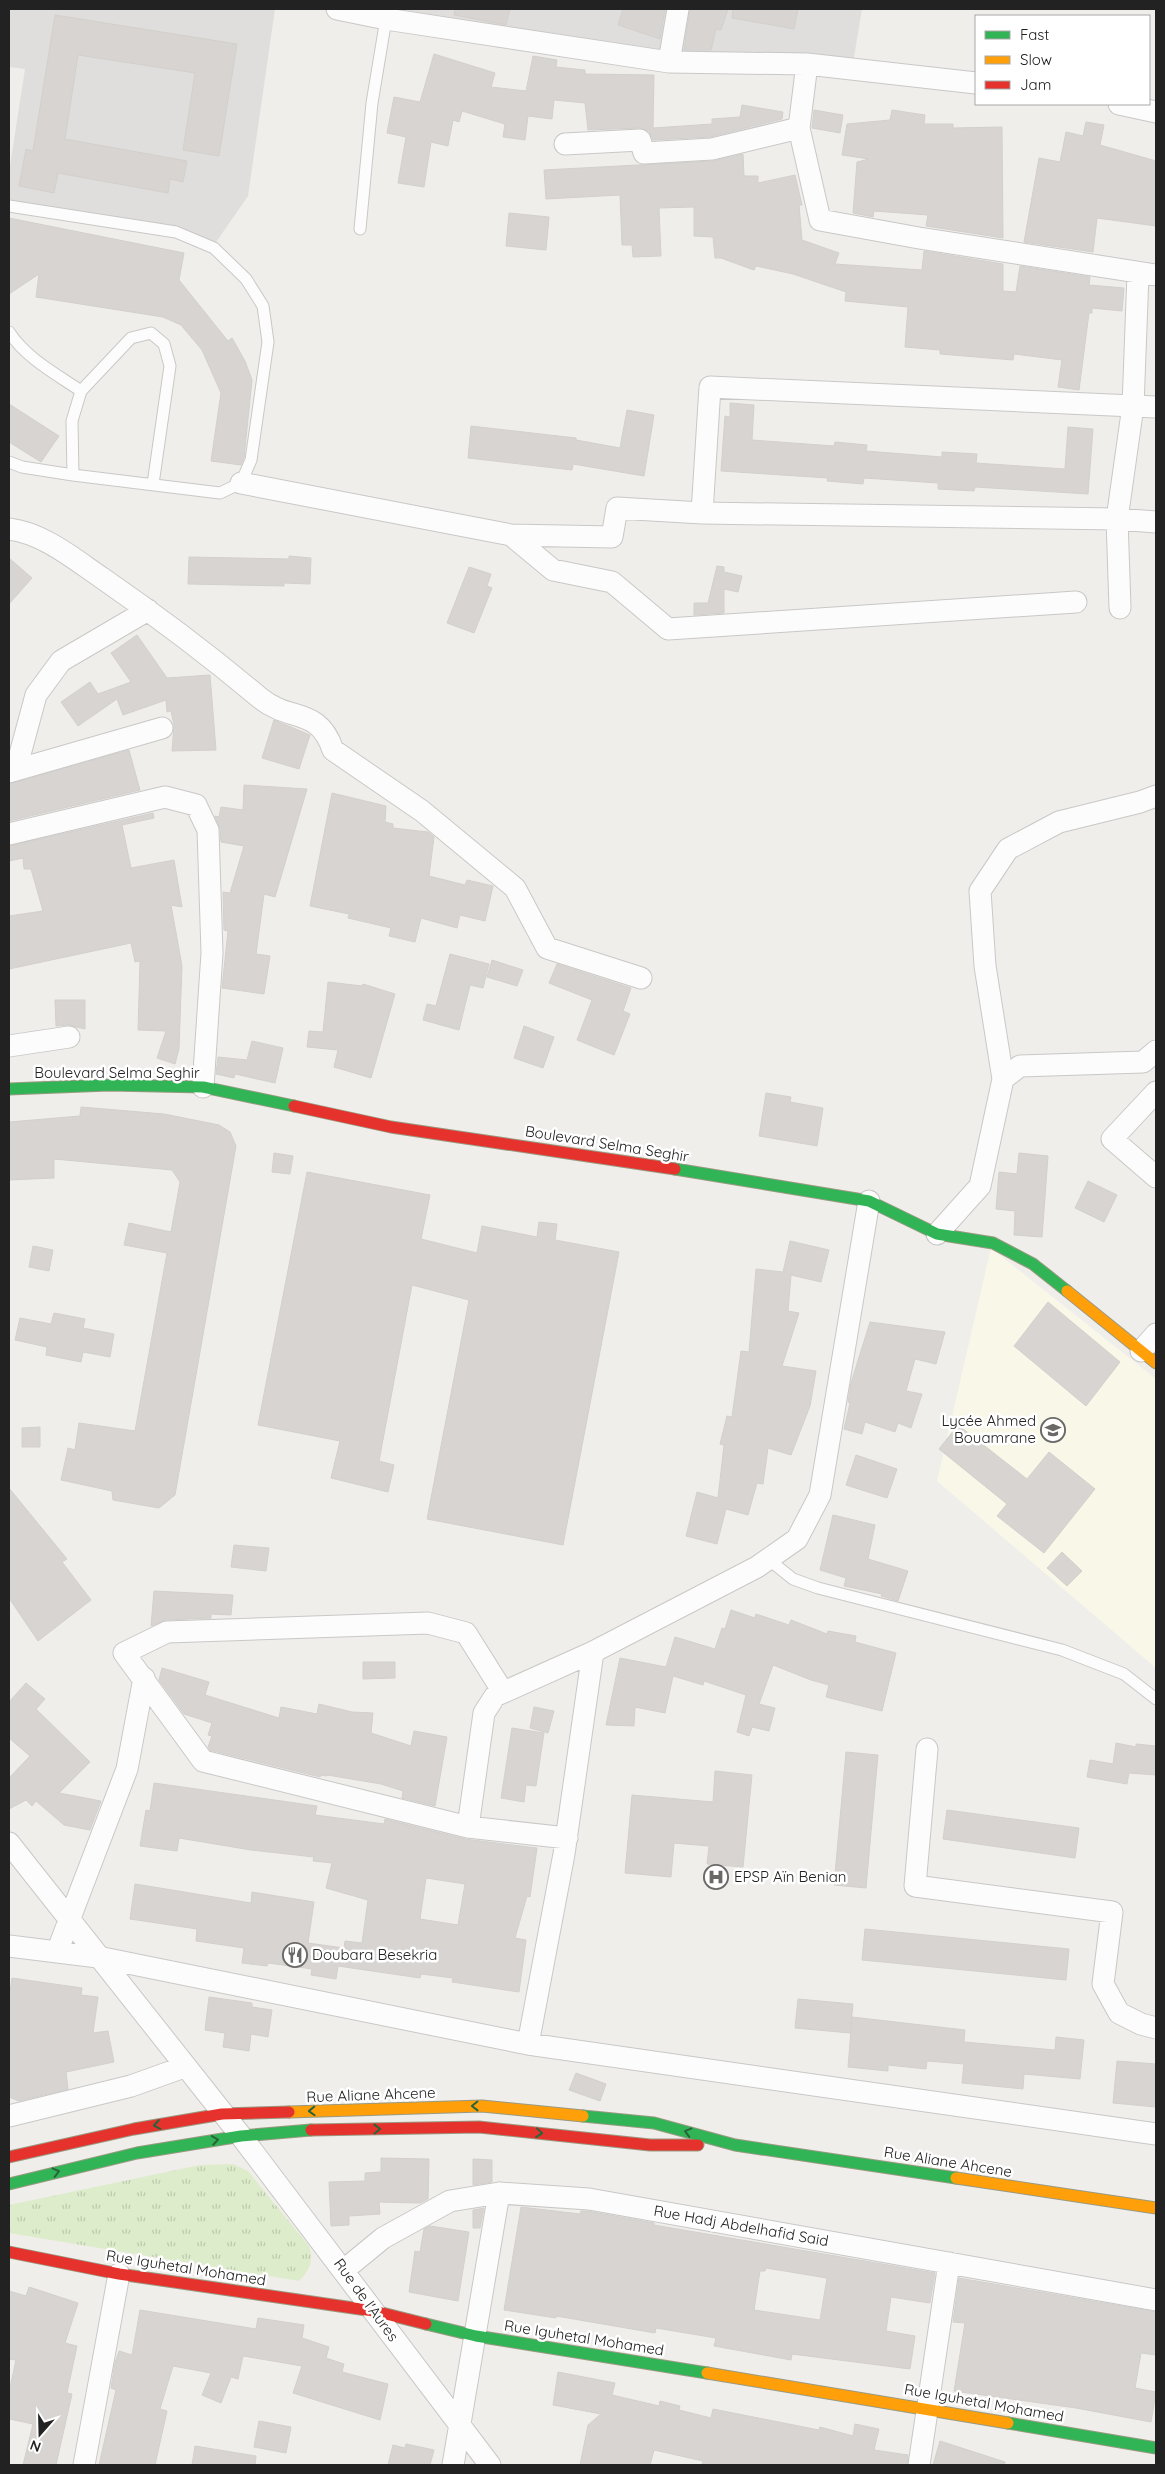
<svg xmlns="http://www.w3.org/2000/svg" width="1165" height="2474" font-family="Quicksand,sans-serif">
  <defs>
    <pattern id="grass-tufts" width="24" height="20" patternUnits="userSpaceOnUse" patternTransform="scale(1.25)"><rect width="24" height="20" fill="#ddeccb"/><path d="M3 7l-1-3M5 7V3M7 7l1-3M15 17l-1-3M17 17v-4M19 17l1-3" fill="none" stroke="#bdcaae"/></pattern>
  </defs>
  <rect width="100%" height="100%" fill="#f0eeeb"/>
  <path fill="#dfdedc" d="M9 9H275L248 196 214 245 9 204V172L25 69 9 67Z
    M337 9H862L852 69 669 62Z"/>
  <path fill="#f8f7e8" d="M991 1248 1156 1379V1668L937 1481Z"/>
  <path fill="url(#grass-tufts)" d="M233 2164 248 2171 309 2246C314 2261 310 2270 299 2281L9 2233V2205L200 2165Z"/>
  <path fill="#d7d4d2" stroke="#d3d0cc" fill-rule="evenodd" d="M455 9H510L506 25 454 15Z
    M623 9H665L660 39 618 25Z
    M690 9H728L721 30 716 29 711 50H684Z
    M733 9H798L794 29 732 18Z
    M55 15 237 44 219 156 183 150 195 73 78 55 65 139 187 161 183 182 170 179 168 193 58 173 54 193 19 186 26 149 33 151Z
    M434 54 495 73 491 87 526 91 533 56 557 60 556 67 585 70V74L654 75 653 128 712 124V119L740 117 742 105 783 112 782 119 710 137 653 140 649 131 640 128 588 130 585 103 554 100 552 119 528 116 525 140 503 137 505 124 462 111 459 122 453 120 448 146 431 142 424 187 398 183 406 137 387 133 394 97 420 102Z
    M814 110 843 115 840 133 812 128Z
    M892 110 925 115 924 124H953V128L1002 127 1003 238 926 226 928 215 874 211 873 217 853 213 857 162 869 159 842 155 847 124 890 120Z
    M1086 122 1104 125 1100 145 1156 161V226L1097 218 1093 252 1024 242 1039 158 1060 162 1066 132 1083 136Z
    M743 154 744 176H758V183L795 175 802 205H799L802 240 839 253 835 264 922 270 924 251 1003 264V291L1016 292 1020 266 1090 277 1089 285 1124 288 1122 311 1092 308V313H1089L1079 390 1058 387 1062 360 1014 354 1013 360 940 354V350L905 347 908 307 845 301 846 292 793 274 756 266 754 270 721 258H715L713 237 694 236V207L659 208 661 256 633 257 632 245H622L620 195 546 199 544 170 713 161Z
    M509 213 549 217 546 250 506 246Z
    M9 218 184 253 179 280 228 341 232 338 245 361 252 380 244 458 241 465 211 461 221 393 202 350 181 325 163 317 36 297 39 274 9 294Z
    M730 403 754 405 752 440 834 446 835 442 867 445 866 451 942 457V452L977 454 976 463 1065 469 1068 427 1093 429 1088 494 975 487 974 491 938 489V483L864 478 863 484 827 481 828 478 721 471 725 416 730 417Z
    M9 404 59 436 41 462 9 442Z
    M627 410 654 415 644 476 573 464 572 470 468 458 471 426 576 438V440L620 448Z
    M289 556 311 558 310 584 284 583V586L188 584 189 557 289 559Z
    M9 558 32 578 9 604Z
    M717 566 724 567V572L742 576 738 592 724 589V613L694 615V603H708Z
    M469 567 491 574 487 586 492 588 474 633 447 623Z
    M137 635 167 678 210 675 216 750 172 751 174 725 171 711 167 712 166 700 123 715 117 699 78 726 61 702 90 682 98 694 131 682 111 653Z
    M274 720 310 735 299 769 262 758Z
    M129 750 140 790 9 821V784Z
    M244 785 307 789 275 897 264 894 256 954 270 956 264 994 222 988 228 931 224 930 223 892 230 893 244 846 221 842 220 829 215 816 219 817 221 807 243 810Z
    M332 793 386 806 385 822 393 824V828L428 832 434 837 429 876 465 885 467 880 493 886 485 921 460 915 457 928 421 918 415 942 389 936 391 928 348 918 349 914 310 906Z
    M153 813 154 818 122 825 131 868 174 860 182 907 171 905 182 966 179 1049 175 1064 157 1058 166 1031 138 1030 140 961 135 962 131 943 9 969V916L43 911 31 869H24L23 858 9 861V846Z
    M450 954 489 964 483 988 470 985 459 1030 423 1020 427 1004 436 1006Z
    M492 960 523 970 517 986 487 977Z
    M557 964 631 988 623 1011 630 1014 614 1055 577 1040 592 1000 549 983Z
    M328 982 362 986 363 984 395 994 371 1078 334 1067 338 1050 307 1047 309 1031 323 1032Z
    M55 1000H85V1029L68 1025 56 1026Z
    M524 1026 554 1037 543 1068 514 1058Z
    M252 1041 283 1048 275 1083 235 1074 234 1078 216 1074 218 1057 247 1060Z
    M766 1093 791 1097 790 1102 823 1108 817 1146 759 1136Z
    M81 1107 164 1114 219 1125 230 1132 236 1146 175 1495 159 1508 113 1500 112 1491 61 1480 68 1448 75 1450 79 1423 135 1431 167 1253 124 1245 129 1223 171 1232 180 1182 172 1170 54 1159V1178L9 1180V1122L80 1116Z
    M274 1153 293 1156 290 1174 272 1172Z
    M1019 1153 1048 1156 1042 1237 1014 1235 1015 1211 996 1209 999 1172 1017 1174Z
    M307 1172 430 1195 421 1239 477 1253 482 1226 537 1237 539 1222 557 1224 555 1240 619 1252 563 1545 427 1519 469 1300 412 1285 379 1461 394 1465 388 1492 331 1478 340 1441 258 1425Z
    M1088 1181 1117 1195 1104 1222 1075 1208Z
    M790 1241 829 1250 821 1282 791 1275 788 1311 799 1313 782 1366 816 1371 810 1406 791 1455 768 1448 763 1484 757 1483 748 1515 726 1509 717 1544 686 1536 697 1492 718 1498 724 1445 720 1444 727 1416 732 1417 741 1351 749 1352 756 1269 783 1272Z
    M33 1246 53 1250 49 1271 29 1267Z
    M1048 1302 1120 1362 1086 1406 1014 1346Z
    M54 1313 85 1319 83 1328 114 1334 110 1357 83 1352 81 1362 46 1355 47 1347 15 1340 20 1318 51 1324Z
    M870 1322 945 1332 936 1364 915 1359 906 1391 922 1394 911 1428 898 1423 895 1432 865 1422 862 1434 844 1429 850 1403 848 1402 851 1383Z
    M958 1425 1027 1479 1049 1452 1095 1489 1044 1553 997 1516 1007 1504 939 1449Z
    M40 1427V1447H22V1428Z
    M856 1455 897 1469 887 1498 846 1485Z
    M9 1488 67 1559 62 1562 91 1600 38 1641 9 1598Z
    M833 1515 875 1525 868 1559 908 1571 898 1601 881 1596 882 1594 844 1586 846 1578 820 1570Z
    M234 1545 269 1548 266 1571 231 1567Z
    M1062 1552 1082 1571 1067 1586 1047 1568Z
    M154 1591 233 1595 231 1615 211 1614V1618L166 1620 151 1626Z
    M731 1610 755 1618 756 1614 789 1625 791 1620 827 1634 828 1631 856 1636 855 1642 896 1653 882 1711 826 1697 829 1685 811 1680 773 1665 759 1704 775 1708 769 1731 752 1727 749 1736 737 1732 746 1695 704 1681 703 1685 673 1676 665 1713 635 1707 634 1726 606 1725 620 1658 666 1667 675 1637 715 1649 722 1628 725 1629Z
    M363 1662H395V1678L363 1679Z
    M162 1668 209 1682 205 1695 279 1718 281 1707 317 1714 319 1704 352 1712 373 1713 371 1733 411 1746 414 1731 447 1737 435 1806 402 1798 403 1791 381 1784 327 1775V1776L321 1775 320 1777 210 1750 208 1747 212 1736 208 1735 212 1723 184 1714 159 1680Z
    M26 1683 45 1699 36 1709 90 1762 59 1793 101 1801 90 1830 64 1825 36 1801 32 1806 26 1800 9 1809V1778L30 1756 9 1738V1702Z
    M534 1707 554 1711 548 1733 530 1728Z
    M512 1728 544 1733 536 1786 526 1785 524 1802 501 1798Z
    M1116 1743 1136 1747V1744L1156 1746V1775L1129 1773 1127 1784 1087 1777 1090 1760 1113 1764Z
    M846 1752 878 1755 866 1888 834 1885Z
    M715 1771 752 1775 743 1867 707 1864 709 1846 674 1843 671 1877 625 1873 632 1795 713 1802Z
    M154 1783 317 1806 315 1815 384 1824 385 1819 465 1839 537 1848 530 1897 527 1896 515 1938 526 1940 519 1992 452 1982 453 1978 421 1974 420 1978 338 1966 336 1979 311 1975 312 1969 268 1963 267 1966 242 1963 244 1948 196 1941 197 1929 130 1919 135 1884 251 1903 252 1892 314 1902 308 1943 344 1948 345 1941 362 1943 368 1900 326 1888 332 1863 313 1861 314 1857 251 1850 179 1838 177 1851 140 1846 146 1810 150 1811ZM426 1878 465 1884 458 1925 420 1919Z
    M947 1810 1079 1828 1075 1858 943 1839Z
    M865 1929 1069 1949 1066 1980 862 1960Z
    M12 1978 82 1988 81 1995 98 1997 93 2033 108 2031 114 2062 66 2072 68 2089 19 2101 9 2097V1998Z
    M209 1997 252 2003V2007L272 2010 268 2037 251 2034 249 2051 223 2047 225 2033 205 2030Z
    M798 1999 853 2004 850 2033 795 2028Z
    M852 2017 965 2030 964 2042 1055 2050 1056 2037 1084 2040 1080 2079 1024 2074 1023 2089 962 2083 964 2064 927 2061 926 2069 888 2065V2071L848 2067Z
    M1117 2061 1156 2064V2107L1113 2103Z
    M576 2073 606 2084 600 2101 569 2090Z
    M381 2158 429 2159 428 2199 420 2203 379 2202 380 2214 349 2216V2225L331 2226 329 2182 365 2181V2173L381 2172Z
    M473 2159 492 2160V2182L473 2185Z
    M521 2207 580 2214 581 2211H587L654 2223V2225L935 2273 930 2303 891 2297 886 2331 915 2336 910 2369 792 2354 791 2360 714 2346 716 2338 656 2328 655 2333 556 2316V2318L504 2310ZM766 2268 827 2278 820 2320 754 2310 760 2271H765Z
    M484 2208 480 2228H473V2210Z
    M430 2226 469 2232 458 2301 409 2292 415 2251 420 2252 424 2229Z
    M959 2278 1156 2312V2355L1141 2353 1135 2388 1156 2392 1151 2422 1076 2408 954 2391 965 2323 953 2322Z
    M29 2287 78 2303 65 2343 77 2346 67 2393 72 2394 56 2465H23L33 2424 9 2419V2392L16 2360 9 2359V2291L26 2296Z
    M140 2310 256 2329 258 2318 304 2325 302 2338 329 2347 326 2358 344 2364 342 2372 388 2384 380 2420 293 2393 302 2366 243 2356 238 2379 231 2377 221 2403 202 2395 211 2373 173 2366 160 2409 167 2411 155 2465H99L116 2390 111 2388 115 2363 119 2351 132 2355Z
    M558 2372 615 2383 612 2395 659 2406 660 2401 680 2406 679 2410 711 2418 713 2409 819 2430 820 2427 853 2436 855 2424 879 2429 874 2450 908 2455 907 2465H702L703 2461 654 2450 650 2465H580L588 2425 601 2414 553 2405Z
    M259 2421 291 2427 286 2453 254 2447Z
    M940 2441 1005 2462 1004 2465H933Z
    M406 2444 434 2450 430 2465H388L393 2445 405 2448Z
    M195 2446 256 2456 255 2465H192Z"/>
  <g fill="none" stroke-linecap="round" stroke-linejoin="round">
    <defs>
      <path id="lane" d="M9 206 176 232 214 248 246 279 263 306 268 342 251 460 241 483 220 493 73 475 22 467 9 462
        M360 229 372 103 386 19
        M9 332C26 358 56 374 81 391
        M73 475 72 421 81 391 131 338 151 333 164 344 170 366 153 484
        M768 1559 793 1579 818 1588 1062 1650 1124 1674 1156 1699"/>
      <path id="street" d="M337 9 386 19 669 62 807 64 976 83
        M669 62 678 9
        M1119 104 1156 112
        M799 128 820 220 919 238 1156 275
        M565 144 640 140 644 153 712 149 799 128 807 64
        M241 483 511 535 612 537 617 508 702 513 1117 519 1156 522
        M702 513 710 387 1156 407
        M9 529C43 533 74 559 102 578 157 616 209 655 260 698 291 723 318 706 333 750L422 811 515 888 547 948 641 978
        M511 535 553 570 612 582 668 629 1076 602
        M1120 608 1117 519 1133 406 1138 274
        M16 769 36 695 61 661 148 610
        M9 772 162 728
        M9 834 165 797 196 805 208 830 212 953 203 1087
        M9 1046 69 1037
        M1003 1079 985 966 980 891 1008 849 1059 822 1140 802 1156 796
        M1156 1092 1112 1139 1156 1177
        M937 1234 980 1186 1003 1079 1020 1066 1143 1062 1156 1051
        M1141 1351 1156 1334
        M503 1692 466 1633 428 1623 167 1632 124 1653 203 1761 468 1827 567 1838
        M927 1749 915 1886 1112 1912 1103 1984 1119 2013 1141 2024 1156 2028
        M468 1827 484 1713 495 1696 593 1652 757 1567 797 1539 820 1495 869 1201
        M9 1843 241 2136 490 2465
        M9 1946 98 1957 528 2044 1156 2134
        M57 1952 127 1769 144 1678
        M528 2044 564 1854 593 1652
        M9 2116 131 2086 184 2067
        M344 2270 383 2238 450 2201 499 2193 589 2199 1156 2300
        M84 2465 119 2274
        M453 2465 499 2193
        M919 2465 949 2263"/>
      <path id="fast" d="M9 1089 109 1085 203 1087 294 1106
        M675 1169 869 1201 937 1234 993 1243 1033 1264 1067 1291
        M583 2116 654 2123 735 2145 956 2178
        M9 2184 137 2153 241 2136 311 2130
        M426 2324 476 2336 707 2373
        M1008 2423 1156 2448"/>
      <path id="slow" d="M1067 1291 1156 1363
        M289 2112 482 2106 583 2116
        M956 2178 1156 2208
        M707 2373 1008 2423"/>
      <path id="jam" d="M294 1106 391 1127 675 1169
        M311 2130 479 2127 650 2145H698
        M9 2157 134 2129 222 2114 289 2112
        M9 2252 119 2274 374 2311 426 2324"/>
    </defs>
    <use href="#lane" stroke="#c9c8c7" stroke-width="13"/>
    <use href="#street" stroke="#c9c8c7" stroke-width="23"/>
    <use href="#fast" stroke="#999a82" stroke-width="13"/>
    <use href="#slow" stroke="#999a82" stroke-width="13"/>
    <use href="#jam" stroke="#999a82" stroke-width="13"/>
    <use href="#lane" stroke="#fdfcfc" stroke-width="11"/>
    <use href="#street" stroke="#fdfcfc" stroke-width="21"/>
    <use href="#fast" stroke="#30b455" stroke-width="11"/>
    <use href="#slow" stroke="#ff9f0a" stroke-width="11"/>
    <use href="#jam" stroke="#e5322d" stroke-width="11"/>
  </g>
  <defs><path id="oneway-chevron" d="M-2-3.5L2.5 0L-2 3.5" fill="none" stroke-width="1.6" stroke-linecap="round" stroke-linejoin="round" transform="scale(1.25)"/></defs>
  <g stroke="#286439">
    <use href="#oneway-chevron" transform="translate(475 2106) rotate(179)"/>
    <use href="#oneway-chevron" transform="translate(312 2111) rotate(178)"/>
    <use href="#oneway-chevron" transform="translate(157 2125) rotate(170)"/>
    <use href="#oneway-chevron" transform="translate(377 2129) rotate(-1)"/>
    <use href="#oneway-chevron" transform="translate(688 2132) rotate(-165)"/>
    <use href="#oneway-chevron" transform="translate(539 2133) rotate(6)"/>
    <use href="#oneway-chevron" transform="translate(215 2140) rotate(-9)"/>
    <use href="#oneway-chevron" transform="translate(56 2172) rotate(-14)"/>
  </g>
  <defs>
    <symbol id="school-ring" viewBox="-11 -11 22 22"><circle r="9.5" fill="#fff" stroke="#6a6968" stroke-width="1.5"/><path d="M0-5L7-2L0 1L-7-2ZM-4 1L0 2.5L4 1V4Q0 6-4 4Z" fill="#6a6968"/></symbol>
    <symbol id="hospital-ring" viewBox="-11 -11 22 22"><circle r="9.5" fill="#fff" stroke="#6a6968" stroke-width="1.5"/><path d="M-5-5h3v3.5h4V-5h3V5h-3V1.5h-4V5h-3Z" fill="#6a6968"/></symbol>
    <symbol id="restaurant-ring" viewBox="-11 -11 22 22"><circle r="9.5" fill="#fff" stroke="#6a6968" stroke-width="1.5"/><path d="M-5-6h1v4h1v-4h1v4h1v-4h1v5L-1.5 .5V6h-2V.5L-5-1ZM5-6V6H3V1.5H1.5Q1.5-4 5-6Z" fill="#6a6968"/></symbol>
  </defs>
  <g fill-rule="evenodd">
    <use href="#school-ring" x="1039" y="1416" width="28" height="28"/>
    <use href="#hospital-ring" x="702" y="1863" width="28" height="28"/>
    <use href="#restaurant-ring" x="281" y="1941" width="28" height="28"/>
  </g>
  <g text-anchor="middle" stroke-width="5" stroke-linejoin="round" paint-order="stroke">
    <g font-size="15" fill="#222" stroke="#fff">
      <text x="117" y="1078">Boulevard Selma Seghir</text>
      <text transform="translate(607 1144) rotate(9)" y="5">Boulevard Selma Seghir</text>
      <text transform="translate(371 2095) rotate(-2)" y="5">Rue Aliane Ahcene</text>
      <text transform="translate(948 2162) rotate(9)" y="5">Rue Aliane Ahcene</text>
      <text transform="translate(741 2226) rotate(10)" y="5">Rue Hadj Abdelhafid Said</text>
      <text transform="translate(186 2268) rotate(9)" y="5">Rue Iguhetal Mohamed</text>
      <text transform="translate(366 2300) rotate(54)" y="5">Rue de l'Aures</text>
      <text transform="translate(584 2338) rotate(9)" y="5">Rue Iguhetal Mohamed</text>
      <text transform="translate(984 2403) rotate(10)" y="5">Rue Iguhetal Mohamed</text>
    </g>
    <g font-size="15" fill="#222" stroke="#fff" text-anchor="start">
      <text x="1036" y="1426" text-anchor="end">Lycée Ahmed<tspan x="1036" dy="17">Bouamrane</tspan></text>
      <text x="734" y="1882">EPSP Aïn Benian</text>
      <text x="312" y="1960">Doubara Besekria</text>
    </g>
  </g>
  <rect width="1165" height="2474" fill="none" stroke="#222222" stroke-width="20"/>
  <rect x="975" y="15" width="175" height="90" fill="#ffffff" stroke="#a7a7a7"/>
  <rect x="985" y="31" width="25" height="8" fill="#30b455" stroke="#a7a7a7"/>
  <text x="1020" y="40" font-size="15" fill="#222222">Fast</text>
  <rect x="985" y="56" width="25" height="8" fill="#ff9f0a" stroke="#a7a7a7"/>
  <text x="1020" y="65" font-size="15" fill="#222222">Slow</text>
  <rect x="985" y="81" width="25" height="8" fill="#e5322d" stroke="#a7a7a7"/>
  <text x="1020" y="90" font-size="15" fill="#222222">Jam</text>
  <g transform="translate(40 2434) rotate(200)" stroke="#ffffff" stroke-width="4" paint-order="stroke">
  <path d="M0-4L9 19L0 12L-9 19Z" fill="#222222"/>
  <text y="-8" font-size="14" font-weight="bold" text-anchor="middle" fill="#222222">N</text>
  </g>
</svg>
